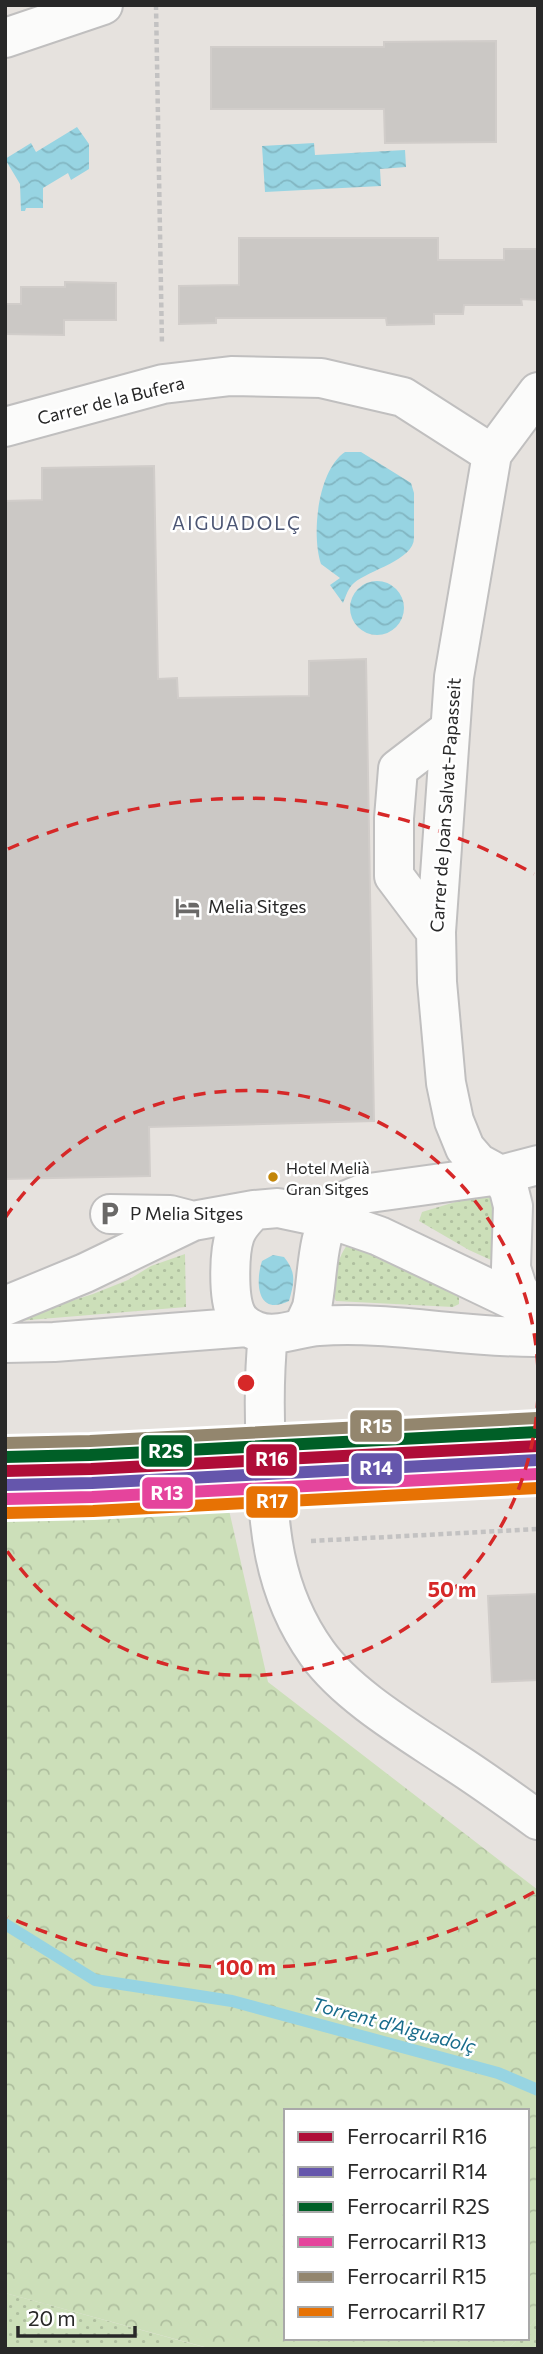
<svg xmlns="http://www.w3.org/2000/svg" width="543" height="2354" font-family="Commissioner,sans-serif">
  <defs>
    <pattern id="grass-dots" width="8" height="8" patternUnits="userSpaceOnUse" patternTransform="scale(1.75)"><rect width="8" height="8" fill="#ccdfb9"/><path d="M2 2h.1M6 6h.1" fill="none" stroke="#afbf9f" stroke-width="1.8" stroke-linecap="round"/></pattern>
    <pattern id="forest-crowns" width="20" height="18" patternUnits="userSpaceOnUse" patternTransform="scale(1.75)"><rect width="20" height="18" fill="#ccdfb9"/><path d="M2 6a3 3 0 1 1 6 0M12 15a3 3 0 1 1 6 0" fill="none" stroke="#afbf9f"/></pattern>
    <pattern id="water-waves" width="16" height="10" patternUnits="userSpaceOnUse" patternTransform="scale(1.75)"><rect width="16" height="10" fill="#97d4e2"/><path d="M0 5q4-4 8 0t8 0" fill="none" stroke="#82b6c2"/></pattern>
  </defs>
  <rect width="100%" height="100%" fill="#e6e2de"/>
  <path fill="url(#grass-dots)" d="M485 1193C504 1205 496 1237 495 1257L491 1260 469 1250 419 1221 422 1212Z
    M350 1242 453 1290 459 1298V1304L453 1307 336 1301C328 1289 339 1251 350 1242Z
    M185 1254 186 1307 5 1322 93 1294 128 1280 151 1266Z
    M5 2293 211 2349H5Z
    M538 2317V2349H508L519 2338H527V2329Z"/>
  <path fill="url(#forest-crowns)" d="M224 1488 268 1682 538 1890V2317L527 2329V2111H286V2338H519L508 2349H212L5 2293V1496Z"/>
  <path fill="url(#water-waves)" d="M77 127 89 144V169L71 180 68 173 43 188V208H26L25 211H21L20 184 5 159 31 143 36 152Z
    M314 143 315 155 405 150 406 167 380 169 381 186 265 192 262 146Z
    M345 452H361L411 483 414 493V538C414 560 369 570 354 583 348 588 346 596 343 603L330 585 340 578 321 564C311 534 318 470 345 452Z
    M350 608a27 27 0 1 1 54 0a27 27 0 1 1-54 0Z
    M273 1255 284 1257C297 1273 294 1283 289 1301 257 1317 255 1282 262 1261Z"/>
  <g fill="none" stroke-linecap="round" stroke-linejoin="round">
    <path stroke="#97d4e2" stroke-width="12" d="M5 1924 95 1980 232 2001 498 2073 538 2090"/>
  </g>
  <path fill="#cbc8c5" stroke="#d1cdca" stroke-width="2" d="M496 41V142L385 143 384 109H211V47H384V42Z
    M239 238H438V260H504V249H538V300L521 299 522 305H464L463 314H434V324L387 325 386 318H216V323L179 324V286L239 285Z
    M65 282 116 283V320H64V335L5 334V304H21V287H65Z
    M154 466 158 679 177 678 178 698 309 696V661L366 659 374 1121 149 1127 150 1176 5 1179V501L42 500V468Z
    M538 1594V1680L492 1682 488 1596Z"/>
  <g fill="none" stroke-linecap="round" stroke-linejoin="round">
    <defs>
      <path id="minor" d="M5 38 103 5
        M5 427 163 384 231 376 321 378 403 397 492 454
        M436 932 394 876V818L398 769 450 729
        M254 1210C246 1218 239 1224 235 1235 229 1252 228 1297 236 1314 240 1323 248 1328 256 1331 277 1339 298 1327 319 1326 392 1321 465 1338 538 1337
        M110 1214 170 1215 193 1221
        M5 1306 85 1273 193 1221 254 1210 278 1208 330 1219 379 1236 536 1311
        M530 1308 517 1287 511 1268 513 1206 509 1190 500 1175 478 1163 465 1148 454 1121 446 1083 437 982 436 932 454 677 492 454 538 392
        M303 1327C306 1320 310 1313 312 1307 318 1279 316 1234 334 1211 341 1202 351 1198 362 1194L500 1175 538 1165
        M268 1334C264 1373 264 1411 266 1451 268 1526 272 1590 317 1653 347 1695 408 1731 450 1759 480 1778 509 1799 538 1820
        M5 1343 54 1342 247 1327"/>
    </defs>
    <use href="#minor" stroke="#c0bfbf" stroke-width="42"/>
    <path stroke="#c3c2c2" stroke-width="4.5" stroke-dasharray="5 3.5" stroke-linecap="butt" d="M156 5 162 345
      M311 1541 538 1529"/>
    <use href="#minor" stroke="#fbfbfa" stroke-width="38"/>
    <defs>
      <path id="rail-1" d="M5 1471 91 1469 538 1446"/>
      <path id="rail-2" d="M5 1485 92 1483 538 1460"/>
      <path id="rail-3" d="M5 1457 90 1455 537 1432"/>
      <path id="rail-4" d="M6 1499 92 1497 538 1474"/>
      <path id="rail-5" d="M5 1443 90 1441 537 1418"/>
      <path id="rail-6" d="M6 1513 93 1511 538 1488"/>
    </defs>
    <use href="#rail-1" stroke="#fff" stroke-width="18"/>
    <use href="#rail-2" stroke="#fff" stroke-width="18"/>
    <use href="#rail-3" stroke="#fff" stroke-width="18"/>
    <use href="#rail-4" stroke="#fff" stroke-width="18"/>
    <use href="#rail-5" stroke="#fff" stroke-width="18"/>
    <use href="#rail-6" stroke="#fff" stroke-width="18"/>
    <use href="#rail-1" stroke="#af0d38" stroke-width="12"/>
    <use href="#rail-2" stroke="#6556ac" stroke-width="12"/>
    <use href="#rail-3" stroke="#005f27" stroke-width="12"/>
    <use href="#rail-4" stroke="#e5449c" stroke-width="12"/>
    <use href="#rail-5" stroke="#93866e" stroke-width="12"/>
    <use href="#rail-6" stroke="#e77204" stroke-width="12"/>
  </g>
  <g fill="none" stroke="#d62828" stroke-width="3.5" stroke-dasharray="12 9">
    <path d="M538 1396A292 292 0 0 1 5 1548M5 1218A292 292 0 0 1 538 1370"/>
    <path d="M534 1892A585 585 0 0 1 8 1917M8 849A585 585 0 0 1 534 874"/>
  </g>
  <defs>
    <symbol id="hotel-bare" viewBox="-9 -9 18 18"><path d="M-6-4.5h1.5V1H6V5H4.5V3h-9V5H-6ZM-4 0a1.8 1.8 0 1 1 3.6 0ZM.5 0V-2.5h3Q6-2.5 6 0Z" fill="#6a6968" stroke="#fff" stroke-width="2.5" paint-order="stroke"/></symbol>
    <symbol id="parking-bare" viewBox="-9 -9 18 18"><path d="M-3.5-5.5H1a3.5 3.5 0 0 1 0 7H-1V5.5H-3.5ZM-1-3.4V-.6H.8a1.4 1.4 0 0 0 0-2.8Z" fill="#6a6968" stroke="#fff" stroke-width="2.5" paint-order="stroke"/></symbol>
  </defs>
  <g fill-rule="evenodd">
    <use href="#hotel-bare" x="170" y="890" width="35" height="35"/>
    <use href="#parking-bare" x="92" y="1196" width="35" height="35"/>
  </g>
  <circle fill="#c3860a" stroke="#fff" stroke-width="2.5" cx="273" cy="1177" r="6"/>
  <g text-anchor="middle" stroke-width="5" stroke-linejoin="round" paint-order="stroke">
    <g font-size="16" fill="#282828" stroke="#fff" text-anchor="start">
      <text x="286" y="1174">Hotel Melià<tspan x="286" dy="21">Gran Sitges</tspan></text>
    </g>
    <g font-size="18" fill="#282828" stroke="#fff">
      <text transform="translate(111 401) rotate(-14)" y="6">Carrer de la Bufera</text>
      <text transform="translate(446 805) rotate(-86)" y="6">Carrer de Joan Salvat-Papasseit</text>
    </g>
    <g font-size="18" fill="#282828" stroke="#fff" text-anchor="start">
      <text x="208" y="913">Melia Sitges</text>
      <text x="130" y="1220">P Melia Sitges</text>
    </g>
    <g font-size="19" letter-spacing="2" fill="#4c5674" stroke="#fff">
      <text x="237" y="530">AIGUADOLÇ</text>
    </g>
    <g font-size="19" font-style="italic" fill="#186c8b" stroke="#fff">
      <text transform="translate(394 2025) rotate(15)" y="7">Torrent d'Aiguadolç</text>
    </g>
  </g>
  <circle cx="246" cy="1383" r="10" fill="#d62828" stroke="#fff" stroke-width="3.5"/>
  <g font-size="21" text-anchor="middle" font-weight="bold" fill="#d62828" stroke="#fff" stroke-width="5" stroke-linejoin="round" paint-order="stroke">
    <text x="452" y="1597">50 m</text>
    <text x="246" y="1975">100 m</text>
  </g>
  <g stroke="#fff" stroke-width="2.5">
    <rect x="349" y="1409" width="54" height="34" rx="7" fill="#93866e"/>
    <rect x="140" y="1434" width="53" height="34" rx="7" fill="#005f27"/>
    <rect x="245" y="1443" width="53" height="34" rx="7" fill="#af0d38"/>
    <rect x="350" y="1452" width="53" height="33" rx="7" fill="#6556ac"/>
    <rect x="141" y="1476" width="53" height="34" rx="7" fill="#e5449c"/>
    <rect x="245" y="1485" width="54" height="34" rx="7" fill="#e77204"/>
  </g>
  <g font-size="19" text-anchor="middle" font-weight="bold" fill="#fff">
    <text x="376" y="1433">R15</text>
    <text x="166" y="1458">R2S</text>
    <text x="272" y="1466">R16</text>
    <text x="376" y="1475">R14</text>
    <text x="167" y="1500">R13</text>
    <text x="272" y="1508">R17</text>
  </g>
  <rect width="543" height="2354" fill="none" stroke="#282828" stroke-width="14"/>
  <rect x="284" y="2109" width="245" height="231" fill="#ffffff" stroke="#a9a9a9" stroke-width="2"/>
  <rect x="298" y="2132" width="35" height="10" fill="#af0d38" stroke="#a9a9a9" stroke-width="2"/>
  <text x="347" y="2144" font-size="21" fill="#282828">Ferrocarril R16</text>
  <rect x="298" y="2167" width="35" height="10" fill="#6556ac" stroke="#a9a9a9" stroke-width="2"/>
  <text x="347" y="2179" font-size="21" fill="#282828">Ferrocarril R14</text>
  <rect x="298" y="2202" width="35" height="10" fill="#005f27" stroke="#a9a9a9" stroke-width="2"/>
  <text x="347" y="2214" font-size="21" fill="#282828">Ferrocarril R2S</text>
  <rect x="298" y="2237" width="35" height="10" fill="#e5449c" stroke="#a9a9a9" stroke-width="2"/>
  <text x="347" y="2249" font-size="21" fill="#282828">Ferrocarril R13</text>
  <rect x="298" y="2272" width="35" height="10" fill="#93866e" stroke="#a9a9a9" stroke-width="2"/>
  <text x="347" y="2284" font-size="21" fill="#282828">Ferrocarril R15</text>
  <rect x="298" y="2307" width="35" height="10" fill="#e77204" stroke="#a9a9a9" stroke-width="2"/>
  <text x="347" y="2319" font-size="21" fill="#282828">Ferrocarril R17</text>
  <path d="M18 2326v10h117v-10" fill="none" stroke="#282828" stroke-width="3.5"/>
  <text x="28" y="2326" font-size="21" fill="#282828" stroke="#ffffff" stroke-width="5" paint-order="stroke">20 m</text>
</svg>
